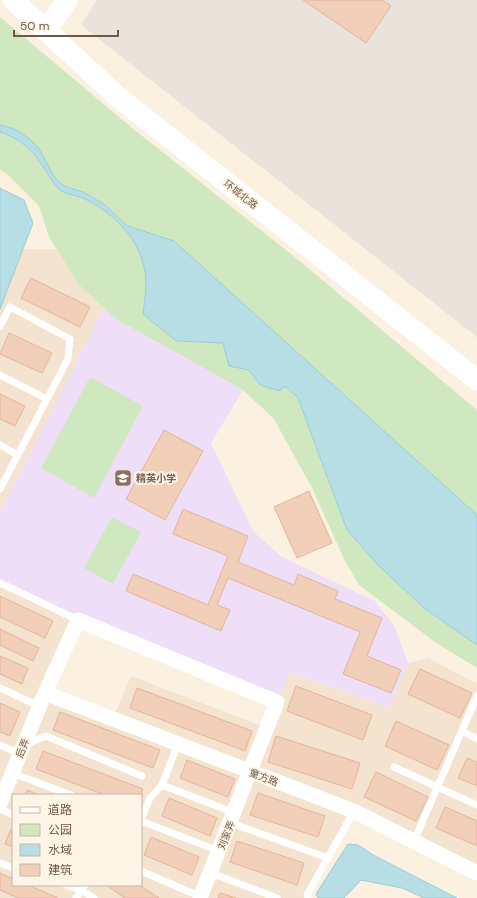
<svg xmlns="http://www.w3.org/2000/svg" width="477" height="898" font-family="'DM Sans','Noto Sans SC',sans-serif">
  <rect width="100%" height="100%" fill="#fcf1e1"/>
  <path fill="#f3e3cf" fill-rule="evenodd" d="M22 249H56L78 284 104 308 0 512V309Z
    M0 583 78 620 45 693 113 719 131 676 267 728 289 672 389 708 408 663 428 658 477 684V873L354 811 308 898H0ZM13 795H141V885H13Z"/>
  <path fill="#eae3dc" d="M97 0H477V337L81 25Z"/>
  <path fill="#eedef8" d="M104 308 116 319 243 390 211 443 253 531 282 557 375 601 395 627 408 663 389 708 290 672 277 702 0 583V512Z"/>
  <path fill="#d0e8c0" d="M0 17 131 127 301 262 477 410V668L435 642 359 585 344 559 312 488 274 419 243 390 116 319 78 284 49 237 39 206 7 174 0 170Z
    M90 377 143 406 94 498 41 468Z
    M112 517 141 532 113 584 84 568Z"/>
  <path fill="#b6dee4" stroke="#9ccdd6" d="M0 125 14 129 30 139 38 147 55 178 64 186 83 192 104 204 126 225 134 228 174 241 477 515V645L424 608 378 565 347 530 298 398 286 387H283L280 391 260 385 249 370 229 366 223 343 176 341 143 314C145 298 148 278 143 263 136 235 110 211 85 199 77 195 67 195 60 190 54 185 49 176 45 170 34 151 21 139 0 132Z
    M0 188 24 200 33 223 0 309Z
    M348 844 358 845 375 856 457 898H424L402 888 361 880 344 898H318L316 894Z"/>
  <path fill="#f1cfb9" stroke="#e3b599" d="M303 0H382L391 6 366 43Z
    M31 278 90 307 80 327 21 298Z
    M9 333 52 353 42 373 0 354Z
    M0 394 25 406 15 426 0 419Z
    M164 430 203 451 165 520 126 499Z
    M309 491 332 543 297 558 274 507Z
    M183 509 248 536 238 562 294 585 298 574 338 591 335 599 382 618 367 656 401 670 391 693 343 674 360 632 228 578 217 605 230 610 221 631 126 591 133 574 208 605 228 556 173 534Z
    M0 596 53 621 45 638 0 617Z
    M0 629 39 648 33 661 0 645Z
    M0 656 28 668 22 684 0 674Z
    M420 669 472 693 460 718 408 694Z
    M296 686 372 715 363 740 287 711Z
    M137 688 252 731 245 751 130 708Z
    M0 703 20 712 10 736 0 732Z
    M60 712 160 750 153 768 53 730Z
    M396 721 449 745 437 770 385 746Z
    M276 736 360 763 352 789 268 762Z
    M43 751 143 789 141 795H105L36 769Z
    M467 758 477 762V786L458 778Z
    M187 760 235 779 228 797 180 778Z
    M376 772 428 797 416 821 364 797Z
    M27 790 39 795H25Z
    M258 793 325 816 318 837 250 815Z
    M169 798 217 818 210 836 162 816Z
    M445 807 477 821V846L436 828Z
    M11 829 13 830V847L5 844Z
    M151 837 199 857 192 875 144 855Z
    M237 841 304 863 297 885 230 862Z
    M0 873 13 879V885H28L58 898H18L0 890Z
    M107 885H139L159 898H124Z
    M220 893 236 898H218Z"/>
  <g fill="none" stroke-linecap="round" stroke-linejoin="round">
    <path stroke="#fff" stroke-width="7" d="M0 326 10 307 70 339 68 359 0 489
      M0 375 47 399
      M0 445 18 455
      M0 583 78 620
      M0 688 39 706
      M462 731 477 739
      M26 744 46 736 142 776
      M0 745 20 754
      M394 767 477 805
      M12 773 71 795
      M162 785 178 744
      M0 809 13 815
      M141 820 150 798 162 785 235 813
      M141 821 219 851
      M231 823 328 858
      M414 841 477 696
      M0 863 13 868
      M141 871 201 897
      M211 873 277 898
      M66 885 81 890 94 898
      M76 898 85 885
      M308 898 307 895 354 811"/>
    <path stroke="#fff" stroke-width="15" d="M45 693 354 811 477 873
      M0 803 45 693 78 620 277 702 200 898"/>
    <path stroke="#fff" stroke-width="21" d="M13 0 118 97 477 380
      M46 31 67 0"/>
  </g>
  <defs>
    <symbol id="school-square" viewBox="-11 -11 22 22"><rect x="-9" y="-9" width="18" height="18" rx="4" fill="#8d6e63" stroke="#fff5e6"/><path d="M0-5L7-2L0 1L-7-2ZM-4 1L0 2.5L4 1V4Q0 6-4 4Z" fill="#fff"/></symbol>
  </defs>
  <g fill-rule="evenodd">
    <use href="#school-square" x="113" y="468" width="20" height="20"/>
  </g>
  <g text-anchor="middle" stroke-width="4" stroke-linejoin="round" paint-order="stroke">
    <g font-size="10" fill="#725748" stroke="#fff5e6">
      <text transform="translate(241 194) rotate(38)" y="4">环城北路</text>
      <text transform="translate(22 748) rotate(-68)" y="4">后弄</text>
      <text transform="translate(264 777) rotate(21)" y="4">童方路</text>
      <text transform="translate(226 835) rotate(-68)" y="4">刘家弄</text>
    </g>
    <g font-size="10" font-weight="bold" fill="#785e54" stroke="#fff5e6" text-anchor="start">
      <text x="136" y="482">精英小学</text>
    </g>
  </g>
  <rect x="12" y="794" width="130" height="92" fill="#fff5e6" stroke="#c7b6a7"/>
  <rect x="20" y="807" width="20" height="6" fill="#ffffff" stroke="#c7b6a7"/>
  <text x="48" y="814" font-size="12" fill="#725748">道路</text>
  <rect x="20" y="824" width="20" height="12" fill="#d0e8c0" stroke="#c7b6a7"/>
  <text x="48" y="834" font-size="12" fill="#725748">公园</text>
  <rect x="20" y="844" width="20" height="12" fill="#b6dee4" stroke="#c7b6a7"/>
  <text x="48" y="854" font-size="12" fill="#725748">水域</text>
  <rect x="20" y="864" width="20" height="12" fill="#f1cfb9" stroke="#c7b6a7"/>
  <text x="48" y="874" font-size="12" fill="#725748">建筑</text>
  <path d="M14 30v6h104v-6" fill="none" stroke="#725748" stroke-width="2"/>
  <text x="20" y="30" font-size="12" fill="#725748" stroke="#fff5e6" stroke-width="3" paint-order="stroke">50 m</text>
</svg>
